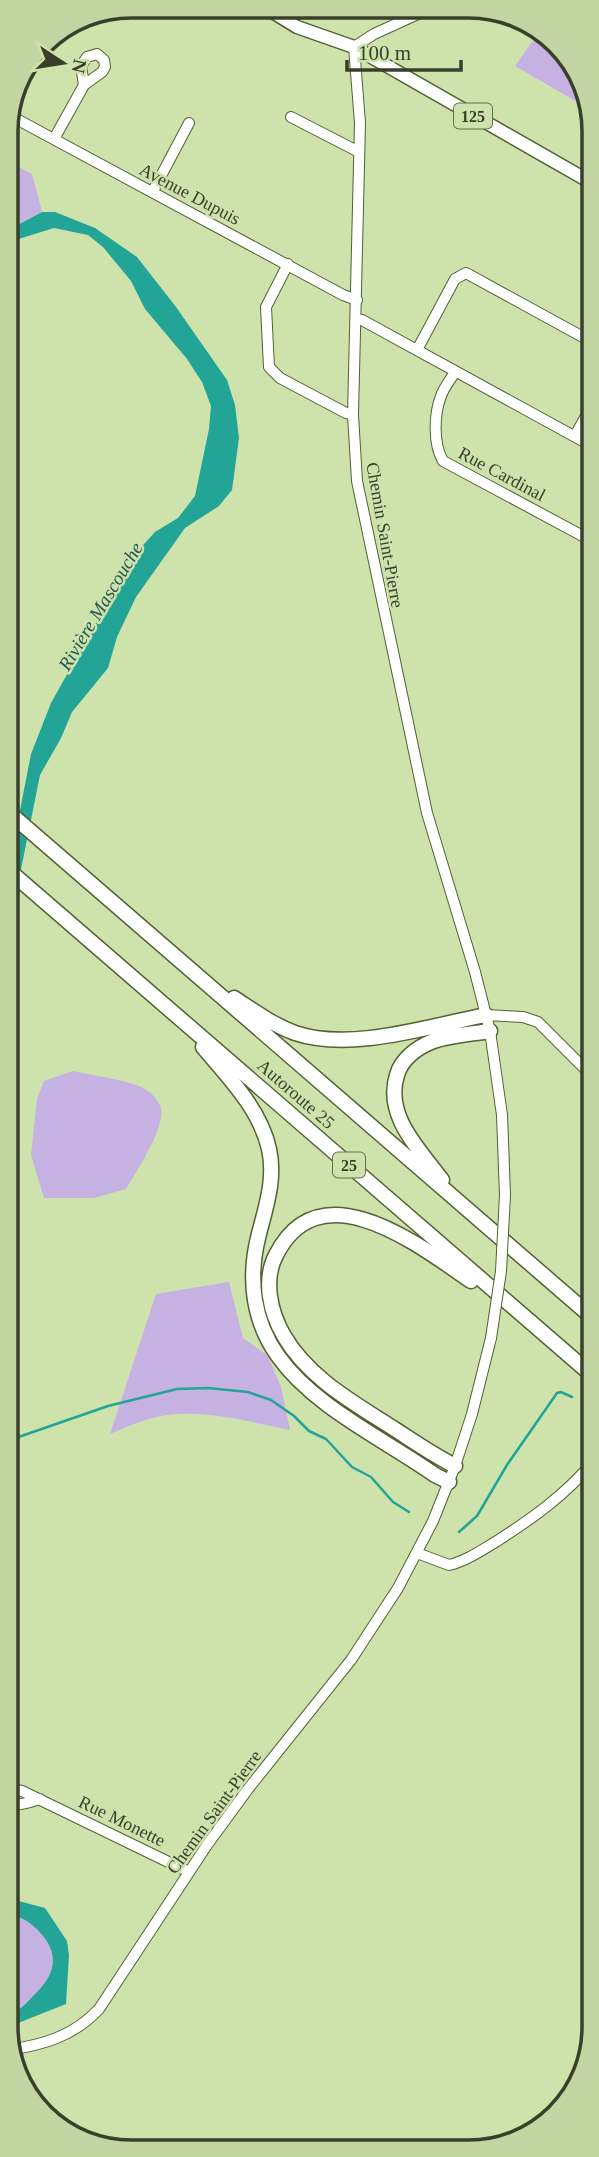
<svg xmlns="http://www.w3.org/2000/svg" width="599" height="2157" font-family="Georgia,serif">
  <rect width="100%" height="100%" fill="#cee2ac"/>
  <path fill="#c6b1e3" d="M539 32 557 42 591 110 515 66Z
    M6 160 32 174 42 212 6 230Z
    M73 1071C90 1075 136 1081 148 1091 153 1094 160 1103 161 1109 165 1128 136 1172 126 1189L94 1198H44L31 1155 37 1099 44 1081Z
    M229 1282 243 1338 268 1356 281 1387 290 1430C250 1422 208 1410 167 1415 147 1418 128 1426 110 1434L156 1294Z
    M7 1912C15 1916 26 1919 32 1925 60 1948 59 1972 34 1995 26 2004 19 2011 8 2015Z"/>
  <path fill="#22a496" d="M42 212H55L95 228 137 257 176 307 227 380 235 405 239 438 232 490 219 506 185 528 136 597 117 637 108 668 72 712 61 738 40 775 15 899 18 968 9 1075 12 1094 8 1154 12 1190 7 1283 6 882 31 754 51 703 134 555 155 532 178 518 195 496 209 429 211 406 202 382 187 359 145 309 131 281 103 247 88 235 54 228 9 242 6 246V231Z
    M7 1898 45 1908 67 1941 69 1955 66 2004 8 2027V2015C19 2011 26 2004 34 1995 59 1972 60 1948 32 1925 26 1919 15 1916 7 1912Z"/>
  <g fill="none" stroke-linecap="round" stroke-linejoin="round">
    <path stroke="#22a496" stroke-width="2.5" d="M7 1441 108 1406 177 1389 208 1388 248 1392 271 1400 294 1416 309 1431 326 1439 352 1467 371 1477 393 1502 409 1512
      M459 1532 477 1516 507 1465 557 1393 561 1392 572 1397"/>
    <defs>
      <path id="minor" d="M429 9 374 34 354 47 360 123 353 415 357 481 427 813 475 972 490 1031 502 1115 505 1195
        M9 115 343 295 357 300
        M291 117 359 152
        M54 139 84 85 102 72 105 67 104 60 97 54 87 57 81 66 84 85
        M153 191 189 123
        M288 264 266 307 269 367 280 378 346 413 353 415
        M356 319 362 320 592 446
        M417 350 455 279 466 273 592 342
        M455 372C451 379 444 387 441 396 434 414 433 444 443 461L592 541
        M575 436 592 405
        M486 1015 523 1017 538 1022 592 1076
        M417 1553 449 1565C466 1561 482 1550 497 1541 533 1518 565 1495 593 1462
        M7 1793 12 1789 22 1791 189 1872
        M7 1799C16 1809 29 1802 40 1799
        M8 2050C43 2045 74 2036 99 2009L207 1845 248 1789 351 1660 398 1588 433 1521 455 1466 472 1414 491 1338"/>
      <path id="major" d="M271 11 297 27 354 47 592 183"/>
      <path id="highway" d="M6 810 593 1318
        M6 868 593 1376
        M234 998C254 1011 273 1025 295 1033 351 1052 429 1026 486 1015
        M203 1047C229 1078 260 1109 269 1149 276 1180 265 1209 258 1238 248 1279 253 1321 278 1356 314 1407 384 1439 435 1475L449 1482
        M442 1180C420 1150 384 1116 397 1075 401 1060 416 1048 431 1042 449 1035 470 1034 490 1031
        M455 1466C435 1456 416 1443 396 1430 356 1404 309 1379 284 1336 270 1312 263 1280 276 1255 321 1167 421 1247 471 1281"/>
    </defs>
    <use href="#minor" stroke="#526232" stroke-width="12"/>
    <use href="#major" stroke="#526232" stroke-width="15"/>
    <use href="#highway" stroke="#526232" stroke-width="17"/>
    <use href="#minor" stroke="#fff" stroke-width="10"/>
    <use href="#major" stroke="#fff" stroke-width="12"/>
    <use href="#highway" stroke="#fff" stroke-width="14"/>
    <defs>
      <path id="minor-bridge" d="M491 1338 501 1271 505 1195"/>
    </defs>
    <use href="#minor-bridge" stroke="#526232" stroke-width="12" stroke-linecap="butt"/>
    <use href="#minor-bridge" stroke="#fff" stroke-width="10"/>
  </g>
  <g text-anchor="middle" stroke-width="5" stroke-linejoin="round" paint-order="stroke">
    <g fill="#cee2ac" stroke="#657051" stroke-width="2">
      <rect x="454" y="103.5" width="38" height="25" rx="5"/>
      <rect x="333" y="1152.5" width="32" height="25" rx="5"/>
    </g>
    <g font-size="16" font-weight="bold" fill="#383f2a">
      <text x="473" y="122">125</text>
      <text x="349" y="1171">25</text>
    </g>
    <g font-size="18" fill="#383f2a" stroke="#cee2ac">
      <text transform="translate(190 194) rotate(28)" y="6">Avenue Dupuis</text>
      <text transform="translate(502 474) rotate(28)" y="6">Rue Cardinal</text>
      <text transform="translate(385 535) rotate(80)" y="6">Chemin Saint-Pierre</text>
      <text transform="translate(296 1094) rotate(41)" y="6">Autoroute 25</text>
      <text transform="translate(214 1812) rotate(-54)" y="6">Chemin Saint-Pierre</text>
      <text transform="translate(122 1821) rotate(26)" y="6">Rue Monette</text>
    </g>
    <g font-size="19" font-style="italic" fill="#245650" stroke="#cee2ac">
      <text transform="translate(100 606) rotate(-59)" y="7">Rivière Mascouche</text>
    </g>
  </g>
  <path d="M0 0H599V2157H0ZM131 18H469A113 113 0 0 1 582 131V2027A113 113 0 0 1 469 2140H131A113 113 0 0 1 18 2027V131A113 113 0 0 1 131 18Z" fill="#c2d5a2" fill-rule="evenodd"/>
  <path fill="none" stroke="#383f2a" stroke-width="3.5" d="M131 18H469A113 113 0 0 1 582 131V2027A113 113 0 0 1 469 2140H131A113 113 0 0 1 18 2027V131A113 113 0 0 1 131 18Z"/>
  <g transform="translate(63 63) rotate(102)" stroke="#cee2ac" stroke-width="5" paint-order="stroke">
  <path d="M0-5L12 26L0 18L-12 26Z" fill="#383f2a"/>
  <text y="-10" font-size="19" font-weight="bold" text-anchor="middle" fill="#383f2a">N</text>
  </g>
  <path d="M347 60v10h114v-10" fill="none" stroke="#383f2a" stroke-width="3.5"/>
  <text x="358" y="60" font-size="21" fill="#383f2a" stroke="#cee2ac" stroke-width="5" paint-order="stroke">100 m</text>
</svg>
